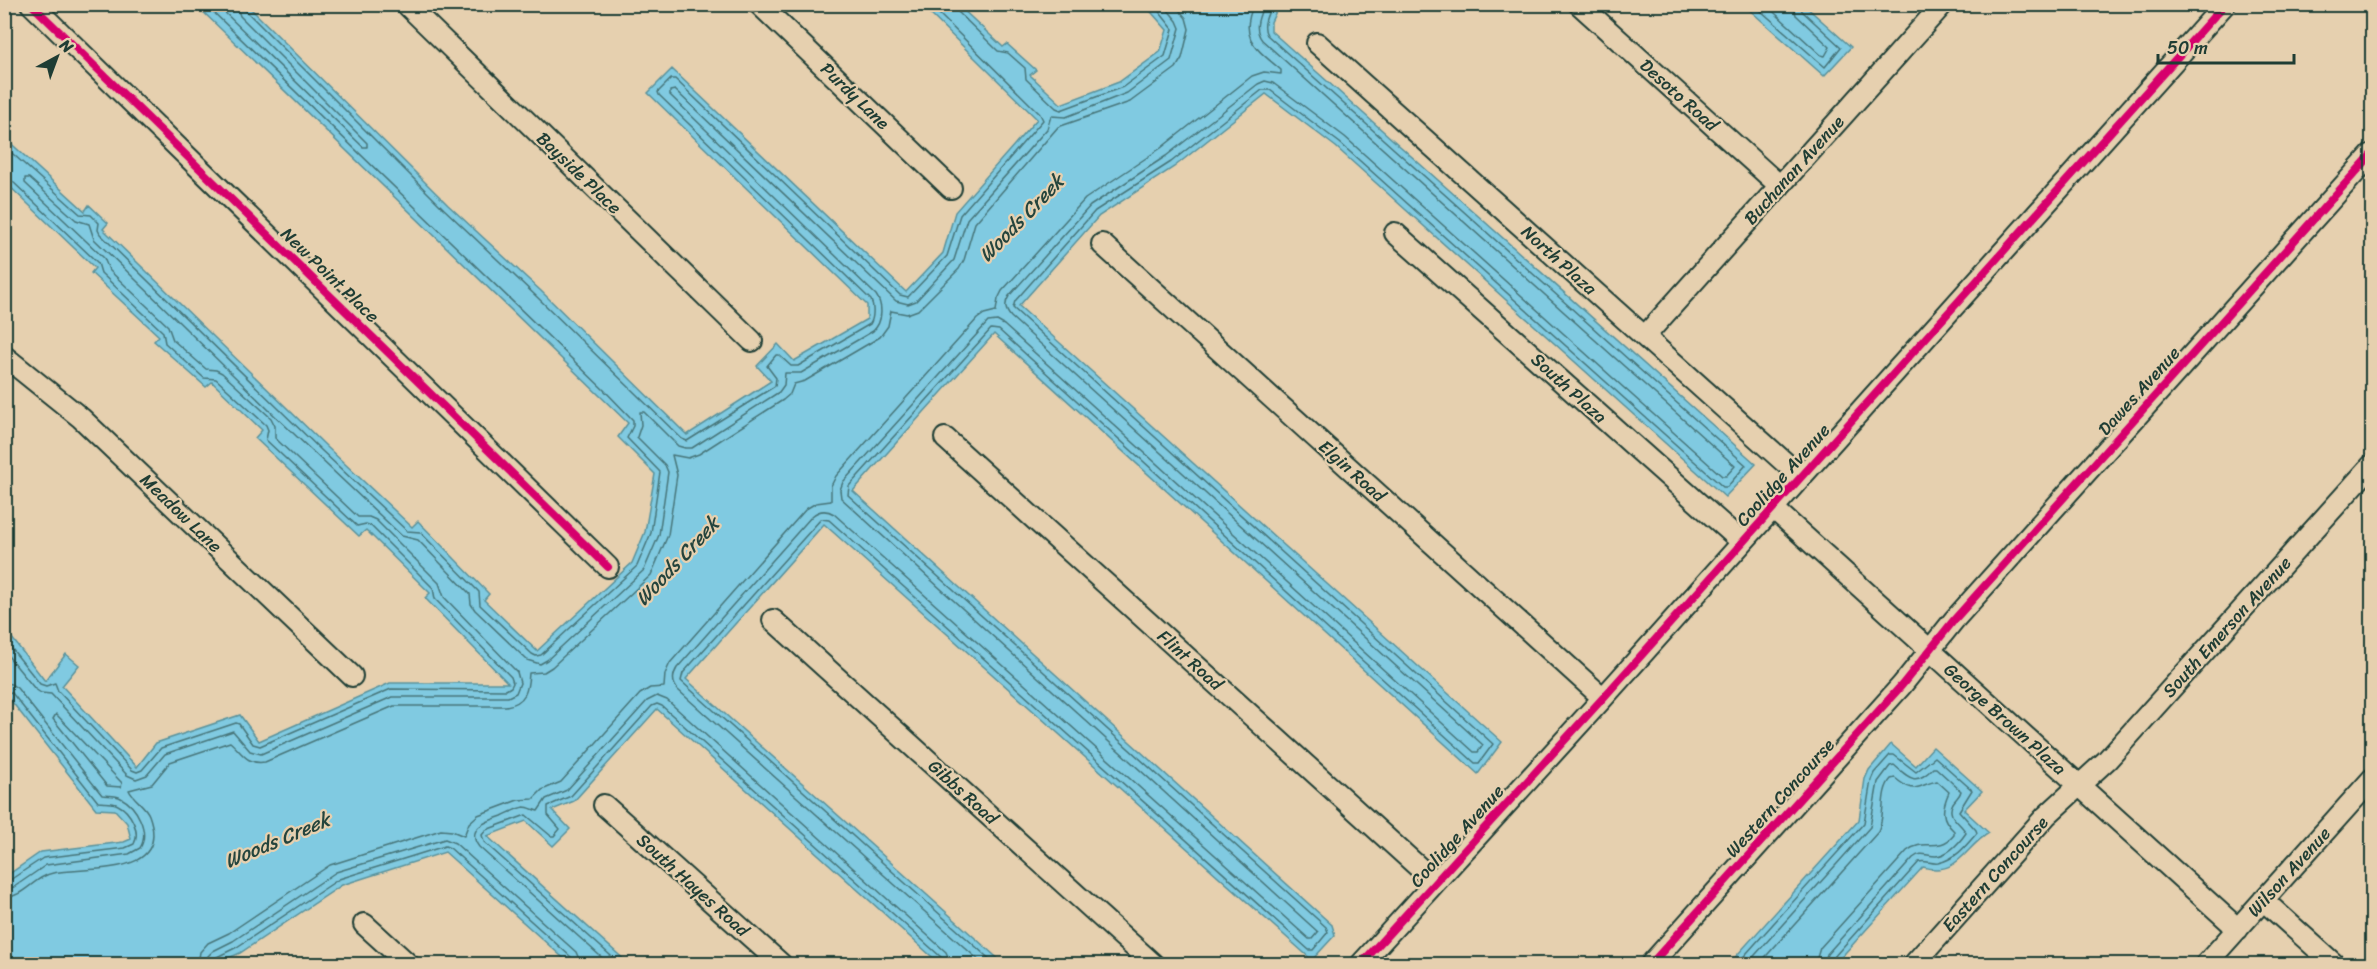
<svg xmlns="http://www.w3.org/2000/svg" width="2377" height="969" font-family="Sriracha,sans-serif">
  <rect width="100%" height="100%" fill="#e6d0af"/>
  <filter id="ink" filterUnits="userSpaceOnUse"><feTurbulence type="fractalNoise" baseFrequency=".0167" numOctaves="2"/><feDisplacementMap in="SourceGraphic" scale="12" xChannelSelector="R" yChannelSelector="G"/><feConvolveMatrix kernelMatrix="1 2 1 2 8 2 1 2 1" color-interpolation-filters="sRGB"/></filter>
  <g filter="url(#ink)">
    <path fill="#80cae1" stroke="#59929c" stroke-width="1.5" d="M196 5H247L448 205 541 291 687 435 771 381 757 366 778 344 794 361 867 319V305L648 93 672 69 906 292 943 253 955 212 1037 119 921 5H958L1003 47 1007 44 1036 70 1030 75 1061 104 1119 82 1160 52 1167 30 1145 5H1279L1271 22V31L1756 464 1725 497 1336 147 1266 94 1174 167 1099 216 1019 306 1502 742 1478 774 994 334 853 491 1332 925 1335 935 1312 960 824 524 686 679 1004 964H940L657 709 574 801 552 810 570 829 553 846 526 821 487 836 629 964H570L445 852 342 885 240 953 215 964H5V877L41 852 124 842 131 839 127 823 115 810 96 809 5 693V629L45 681 66 654 79 665 62 686 137 767 156 743 240 715 259 741 390 683H508L425 598 430 593 366 530 359 536 255 438 262 430 212 382 206 387 154 341 159 336 91 273 95 268 5 182V138L85 211 89 205 108 223 103 229 327 447 412 527 418 521 489 594 484 600 537 651 632 563 645 532 655 474 618 437 628 423Z
      M1744 5H1804L1851 47 1824 76Z
      M1891 744 1916 766 1933 747 1982 791 1964 810 1989 833C1965 846 1959 877 1923 867L1835 964H1729L1859 820 1865 779 1869 770Z"/>
    <g fill="none" stroke-linecap="round" stroke-linejoin="round">
      <path stroke="#467579" stroke-width="1.5" d="M216 4 363 147H367V143L240 16 236 4
        M244 4 246 11 444 209 536 296 682 439 687 441 775 386 776 378 767 366 776 355H779L791 366H798L870 324C874 318 874 306 871 300L659 95 658 92 671 79H675L900 295 908 297 947 256 960 215 1043 120 1040 114 929 4
        M955 4 957 11 998 51 1008 53 1025 68 1026 79 1056 108 1061 110 1123 87 1165 56 1173 29 1153 4
        M1753 4 1825 67 1841 47 1802 11 1800 4
        M1765 4 1821 55 1825 56 1830 47 1796 15 1793 4
        M4 146 80 214 91 215 99 223 98 230 100 234 322 451 407 531 420 532 479 592 480 605 532 654 536 656 541 655 637 566 651 533 660 472 627 438 633 426V420L604 390 205 4
        M4 178 11 180 98 263 101 273 163 332 165 343 204 378 216 379 266 425 268 430 266 440 357 526 366 524 371 526 433 588 435 599 511 677 513 683 511 687 506 690 391 689 260 746 253 744 239 724 236 723 161 748 142 770 137 772 132 770 58 691 55 683 46 686 40 684 4 639
        M4 651 35 689 41 693 51 694 127 775 136 779 147 775 165 754 233 731 250 751 261 754 392 697H508L516 693 520 683 517 672 444 597 439 583 376 520 369 517H358L275 438V426L271 418 222 373 216 370 206 369 173 340 168 326 109 270 104 258 25 183V178H29L76 220 89 224 94 239 274 415 402 536 418 540 470 594 471 604 475 610 527 660 540 664 547 660 644 570 659 535 668 472 665 465 637 437 641 425 640 412H644L678 446 685 448H692L779 392 784 385 785 373H801L873 331C883 322 883 305 876 295L670 95V91L675 90 896 301 908 304 916 301 954 260 967 219 1047 129 1051 116 1066 117 1127 93 1171 60 1180 28 1177 21 1163 4
        M4 683 11 684 17 688 102 795C108 796 116 795 121 798 137 806 150 832 140 848L129 854 46 865 14 887 4 889
        M4 690 12 693 98 802C104 803 113 802 118 805 130 811 141 831 134 844L125 848 43 858 10 880 4 881
        M56 714 122 783 121 787 107 786 53 719Z
        M4 898C24 897 35 876 53 873 90 866 172 878 149 815 145 805 133 799 129 790L152 784 170 762 230 742C242 752 246 765 265 762L394 706H506C526 703 528 690 529 673L544 672 552 667 651 575 668 535 677 475 672 455 688 458 699 454 783 400 790 394 794 384 805 381 880 337 888 326 891 311 907 314 918 310 959 269 964 260 975 223 1058 127 1130 102 1176 68 1182 58 1189 29 1186 18 1174 4
        M198 964 200 952 208 943 229 933 330 865 441 830 452 831 464 836 469 823 478 815 518 800 533 799 542 790 561 782 640 694 650 688 664 687 665 674 670 663 806 509 816 503 831 501V486L836 476 977 319 984 314 996 311 998 299 1002 291 1085 199 1161 148 1252 76 1264 72 1281 74V70C1257 49 1238 39 1254 4
        M207 964 208 956 213 951 233 941 336 872 445 839 455 843 576 952 581 964
        M214 964 217 957 237 947 339 879 445 846 450 848 571 957 574 964
        M609 964 479 847C465 828 487 821 502 816 509 813 517 808 524 807 529 807 534 810 538 811L546 799 567 790 647 701 657 696 667 700 946 952 951 964
        M620 964 484 842 482 835 486 830 526 815 551 836H554L560 829 548 815V806L571 796 652 706 657 704 662 706 941 957 943 964
        M983 964 678 690C672 683 672 676 677 668L812 516C819 510 826 509 834 514L1309 939H1312L1318 932 841 498 840 490 843 482 988 322 997 321 1004 325 1474 752H1478L1483 745 1011 317C1005 310 1004 304 1009 296L1090 206 1166 156 1258 84 1265 81 1273 83 1345 137 1722 476H1726L1735 466 1262 40C1253 28 1259 17 1264 4
        M995 964 681 681 683 673 821 519 829 520 1309 950H1313L1328 932 1326 927 848 495 849 486 991 329 999 330 1475 763H1479L1493 744 1013 308 1015 301 1095 211 1171 162 1262 90H1270L1340 143 1723 487H1727L1746 465 1267 35C1261 25 1268 14 1272 4
        M1737 964 1864 823 1871 780 1874 773 1890 755H1894L1916 772 1935 757 1972 790 1959 811 1976 830 1977 833C1966 846 1956 859 1938 863 1931 864 1926 860 1919 862L1833 958 1831 964
        M1747 964 1870 827 1878 782 1890 766 1894 765C1910 779 1916 786 1933 768H1936L1961 791C1960 796 1956 798 1953 803 1945 817 1962 823 1966 833 1959 843 1949 855 1936 856 1926 856 1922 851 1913 858L1827 954 1824 964
        M1759 964 1878 832C1886 816 1879 792 1891 779L1895 778C1916 796 1917 785 1937 781L1949 792C1942 808 1940 818 1954 831V835C1938 854 1924 837 1907 851L1820 948 1815 964"/>
      <defs>
        <path id="minor" d="M31 4 608 567
          M406 4 752 341
          M759 4 951 188
          M1579 4 1780 186
          M1317 43 1801 477
          M1395 233 1742 542
          M1102 244 1603 698
          M1645 336 1943 4
          M4 356 81 418 352 676
          M945 438 1435 882
          M1773 508 2238 929
          M773 620 1153 964
          M604 805 781 964
          M2263 900 2334 964
          M364 924 408 964
          M1361 964 1603 698 2225 4
          M1651 964 1902 685 1954 620 2372 154
          M1914 964 2046 816 2107 760 2372 465
          M2206 964 2372 779"/>
      </defs>
      <use href="#minor" stroke="#1f3d34" stroke-width="24"/>
      <use href="#minor" stroke="#e6d0af" stroke-width="20"/>
      <defs>
        <path id="cycleway" d="M31 4 608 567
          M1361 964 1603 698 2225 4
          M1651 964 1902 685 1954 620 2372 154"/>
      </defs>
      <use href="#cycleway" stroke="#e6d0af" stroke-width="11"/>
      <use href="#cycleway" stroke="#d6006c" stroke-width="8"/>
    </g>
  </g>
  <g text-anchor="middle" stroke-width="4.5" stroke-linejoin="round" paint-order="stroke">
    <g font-size="18" fill="#1f3d34" stroke="#e6d0af">
      <text transform="translate(1679 95) rotate(42)" y="6">Desoto Road</text>
      <text transform="translate(855 96) rotate(44)" y="6">Purdy Lane</text>
      <text transform="translate(1794 170) rotate(-48)" y="6">Buchanan Avenue</text>
      <text transform="translate(579 173) rotate(44)" y="6">Bayside Place</text>
      <text transform="translate(1559 260) rotate(42)" y="6">North Plaza</text>
      <text transform="translate(330 275) rotate(44)" y="6">New Point Place</text>
      <text transform="translate(1569 388) rotate(42)" y="6">South Plaza</text>
      <text transform="translate(2139 391) rotate(-48)" y="6">Dawes Avenue</text>
      <text transform="translate(1352 471) rotate(42)" y="6">Elgin Road</text>
      <text transform="translate(1783 475) rotate(-48)" y="6">Coolidge Avenue</text>
      <text transform="translate(181 513) rotate(44)" y="6">Meadow Lane</text>
      <text transform="translate(2227 627) rotate(-48)" y="6">South Emerson Avenue</text>
      <text transform="translate(1190 660) rotate(42)" y="6">Flint Road</text>
      <text transform="translate(2005 719) rotate(42)" y="6">George Brown Plaza</text>
      <text transform="translate(963 792) rotate(42)" y="6">Gibbs Road</text>
      <text transform="translate(1780 798) rotate(-48)" y="6">Western Concourse</text>
      <text transform="translate(1457 836) rotate(-48)" y="6">Coolidge Avenue</text>
      <text transform="translate(2289 872) rotate(-48)" y="6">Wilson Avenue</text>
      <text transform="translate(1995 874) rotate(-48)" y="6">Eastern Concourse</text>
      <text transform="translate(693 885) rotate(42)" y="6">South Hayes Road</text>
    </g>
    <g font-size="20" font-style="italic" fill="#24443d" stroke="#e6d0af">
      <text transform="translate(1021 218) rotate(-46)" y="7">Woods Creek</text>
      <text transform="translate(677 561) rotate(-47)" y="7">Woods Creek</text>
      <text transform="translate(277 840) rotate(-23)" y="7">Woods Creek</text>
    </g>
  </g>
  <rect width="2377" height="969" fill="none" stroke="#e6d0af" stroke-width="24"/>
  <rect x="12" y="12" width="2353" height="945" fill="none" stroke="#1f3d34" stroke-width="2" filter="url(#ink)"/>
  <g transform="translate(57 57) rotate(41)" stroke="#e6d0af" stroke-width="4.5" paint-order="stroke">
  <path d="M0-4.5L10 22L0 15L-10 22Z" fill="#1f3d34"/>
  <text y="-9" font-size="16" font-weight="bold" text-anchor="middle" fill="#1f3d34">N</text>
  </g>
  <path d="M2158 54v9h136v-9" fill="none" stroke="#1f3d34" stroke-width="3"/>
  <text x="2167" y="54" font-size="18" fill="#1f3d34" stroke="#e6d0af" stroke-width="4.5" paint-order="stroke">50 m</text>
</svg>
